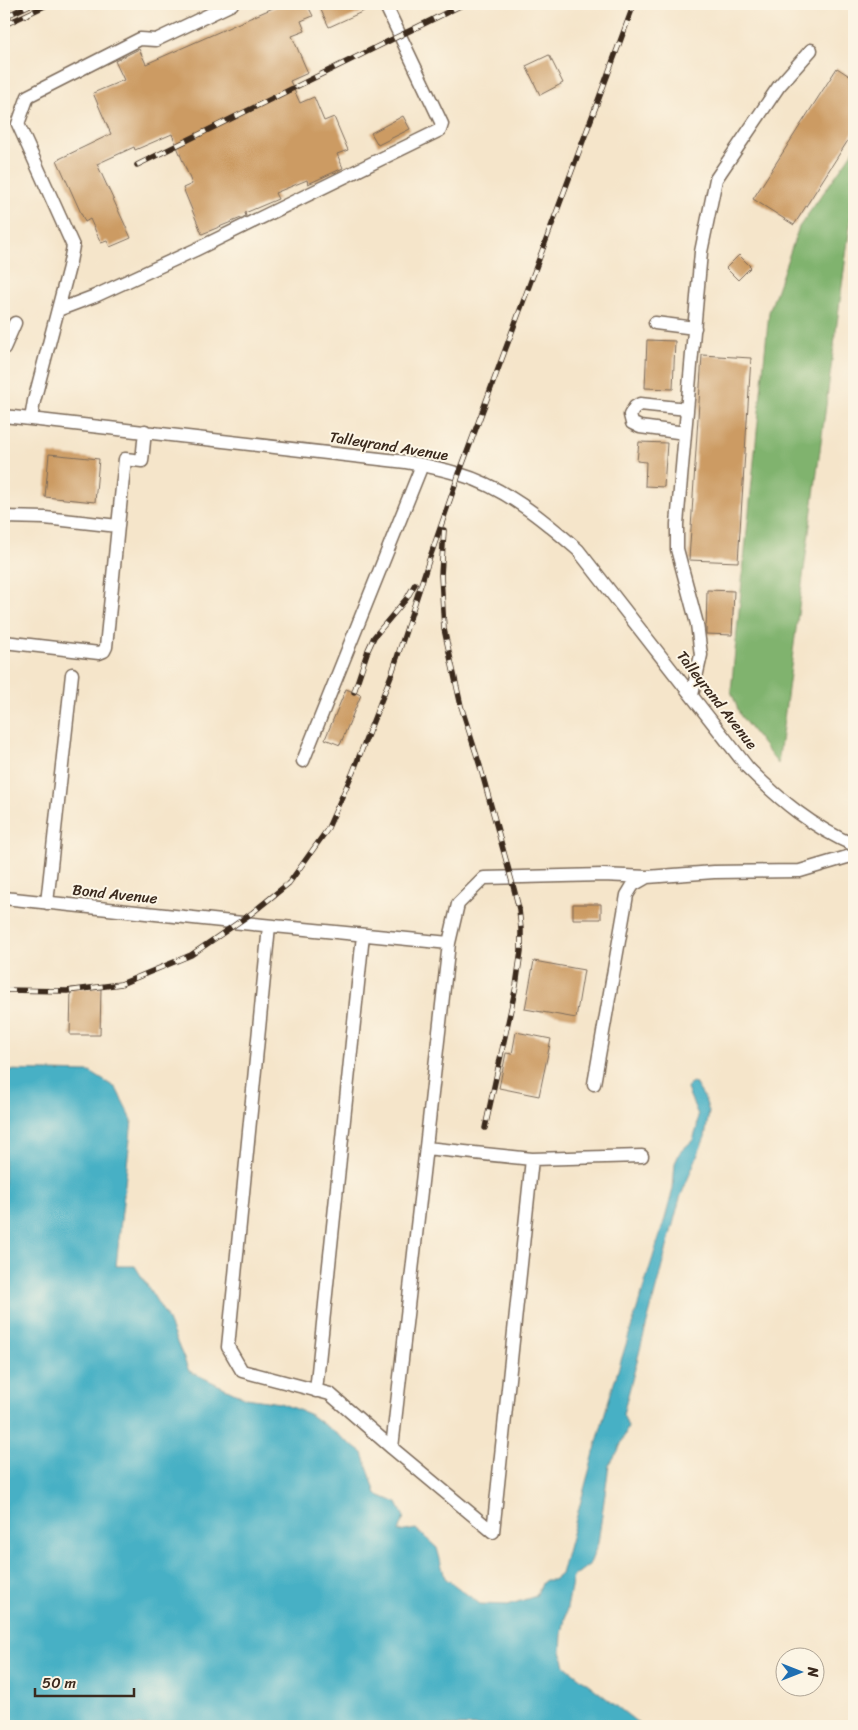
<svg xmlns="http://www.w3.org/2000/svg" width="858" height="1730" font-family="Sriracha,sans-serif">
  <rect width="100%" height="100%" fill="#fcf5e5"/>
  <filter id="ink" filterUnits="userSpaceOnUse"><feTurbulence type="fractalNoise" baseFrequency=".02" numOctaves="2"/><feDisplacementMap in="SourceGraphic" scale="10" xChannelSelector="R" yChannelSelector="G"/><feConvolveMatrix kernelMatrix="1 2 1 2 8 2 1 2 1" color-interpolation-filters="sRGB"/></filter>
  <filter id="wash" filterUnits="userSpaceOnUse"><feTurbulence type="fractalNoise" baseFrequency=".0096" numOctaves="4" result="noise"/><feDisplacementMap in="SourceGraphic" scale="20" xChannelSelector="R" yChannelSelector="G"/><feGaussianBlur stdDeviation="1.12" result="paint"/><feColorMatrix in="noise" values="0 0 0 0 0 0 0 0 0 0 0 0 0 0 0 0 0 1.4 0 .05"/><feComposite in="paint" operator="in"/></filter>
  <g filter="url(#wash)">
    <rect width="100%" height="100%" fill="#f5e5ca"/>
    <path fill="#80b36e" stroke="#5e6e46" d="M854 150V196L778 764 740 715 731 691 769 312 799 227Z"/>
    <path fill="#47b0c5" stroke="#416d72" d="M4 1070 90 1072 116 1088 132 1120 116 1266H135L166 1316 189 1371 246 1398 280 1403 309 1414 363 1453 376 1494 397 1503 404 1517 399 1532 416 1529 437 1548 445 1578 480 1604 508 1605 536 1596 542 1583 546 1580H554L561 1574 606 1409 666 1215 673 1189 675 1163 680 1152 693 1140 697 1128 698 1115 687 1089 689 1085 692 1082 695 1083 705 1099 709 1112 705 1137 680 1198 623 1414 628 1427 618 1451 609 1465 598 1543 590 1564 573 1577 562 1634 561 1651 565 1666 642 1726H4Z"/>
    <g id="blocks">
      <path fill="#cc9b64" d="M282 4H307L313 16 301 21 305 31 292 36 308 73 290 81 300 103 314 97 324 121 334 117 348 150 337 154 343 168 308 184 307 180 275 193 278 199 245 213 246 216 202 234 183 188 192 184 172 134 135 150 134 147 97 164 131 238 110 247 107 241 101 243 90 219 85 222 57 160 111 134 93 93 124 80 115 61 139 49 146 64Z
        M329 4H360L364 11 329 27 320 8Z
        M549 55 563 83 540 95 526 66Z
        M837 68 854 79V131L794 225 753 199Z
        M403 116 410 129 378 145 371 133Z
        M739 255 751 267 738 280 726 268Z
        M647 340 675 341 673 389 645 388Z
        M702 355 751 358 738 562 689 560Z
        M639 442 667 443 664 487 645 486 646 462 637 461Z
        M49 454 99 459 95 502 45 497Z
        M707 590 734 591 732 635 706 634Z
        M346 689 361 695 340 745 325 739Z
        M573 904H601V919H573Z
        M534 961 584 970 576 1018 525 1009Z
        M71 988H101L100 1035H70Z
        M516 1032 551 1039 539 1096 499 1088 506 1053 512 1054Z"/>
    </g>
  </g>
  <g filter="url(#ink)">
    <use href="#blocks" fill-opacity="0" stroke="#7c6b5a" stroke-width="1"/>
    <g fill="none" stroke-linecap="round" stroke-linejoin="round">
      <defs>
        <path id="minor" d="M58 310 95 296 195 250 440 130 442 124 385 4
          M655 323 695 328
          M4 348 15 323
          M4 416 406 462C424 465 442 469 459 474 504 487 543 519 578 550L748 768C780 800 812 827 854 845
          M31 419 34 401 69 267 73 246 18 124 28 96 140 39 156 40 232 4
          M685 433 640 427 632 423 630 415 635 407 640 404 687 409
          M4 517 45 518 118 526 125 459 142 461 145 431
          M4 642 99 653 104 651 106 647 118 526
          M692 695 701 655 697 624 677 549V524L701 252 716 179 779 86 811 50
          M303 761 422 465
          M4 898 222 921 449 943 392 1448 493 1532 532 1159 426 1148
          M47 903 72 674
          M269 926 228 1347 242 1371 330 1394 392 1448
          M449 943 458 904 484 878 603 875 647 877
          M594 1084 627 895 633 885 647 877 714 872 800 871 854 855
          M532 1159 642 1156
          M316 1391 363 935"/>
      </defs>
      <use href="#minor" stroke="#7c6b5a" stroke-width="15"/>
      <use href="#minor" stroke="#fff" stroke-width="12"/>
      <defs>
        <path id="rail" d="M4 8 13 4
          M4 17 32 4
          M4 25 49 4
          M137 165 464 4
          M444 530 441 575 444 629 461 706 480 766 514 889 519 909 521 929V951L516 986 485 1128
          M354 692 368 650 374 637 407 598 415 584
          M4 990 67 991 121 984 191 955 252 913 289 883 327 830 353 772 392 673 429 560 459 474 634 4"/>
      </defs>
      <use href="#rail" stroke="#3b2a1e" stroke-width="5.5"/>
      <use href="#rail" stroke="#fcf5e5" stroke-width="4" stroke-dasharray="11" stroke-linecap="butt"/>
    </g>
  </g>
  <g text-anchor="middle" stroke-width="4" stroke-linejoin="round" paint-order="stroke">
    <g font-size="15" fill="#3b2a1e" stroke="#fcf5e5">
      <text transform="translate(389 446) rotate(9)" y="5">Talleyrand Avenue</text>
      <text transform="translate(717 700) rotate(52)" y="5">Talleyrand Avenue</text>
      <text transform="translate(115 894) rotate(6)" y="5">Bond Avenue</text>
    </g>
  </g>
  <rect width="858" height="1730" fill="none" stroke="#fcf5e5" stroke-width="20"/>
  <g transform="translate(800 1672) rotate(90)"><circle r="24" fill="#fcf5e5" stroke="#afa495"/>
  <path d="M0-4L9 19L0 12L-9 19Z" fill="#1f6fb2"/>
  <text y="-8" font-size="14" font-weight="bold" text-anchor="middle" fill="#3b2a1e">N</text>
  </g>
  <path d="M35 1688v8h99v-8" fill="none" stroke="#3b2a1e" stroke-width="2.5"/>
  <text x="42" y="1688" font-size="15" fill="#3b2a1e" stroke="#fcf5e5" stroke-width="4" paint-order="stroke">50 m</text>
</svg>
